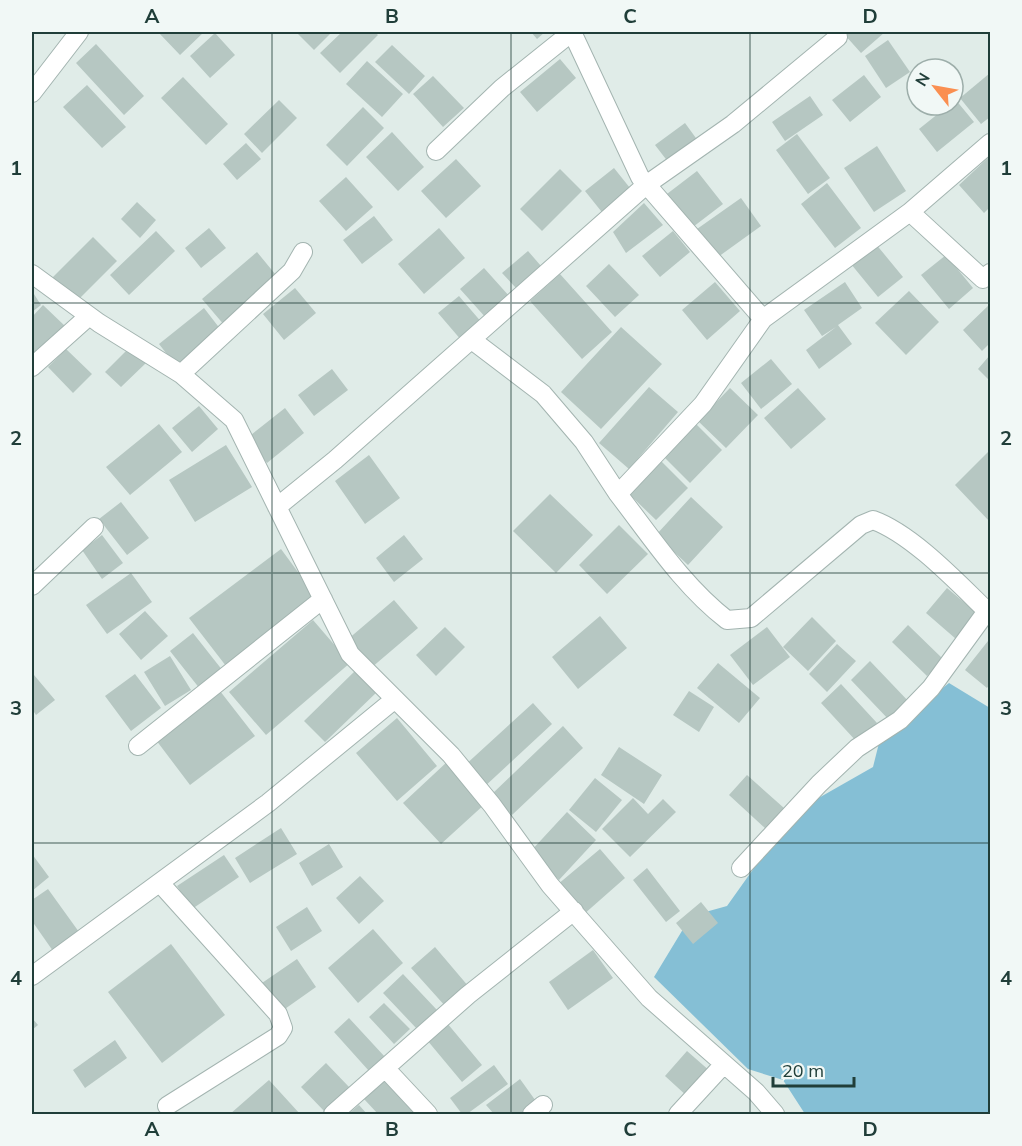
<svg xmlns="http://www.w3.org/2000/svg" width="1022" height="1146" font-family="Mulish,sans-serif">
  <rect width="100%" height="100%" fill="#e0ece8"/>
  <path fill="#85bfd5" d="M949 683 990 708V1114H805L783 1080 748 1069 654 977 691 916 727 906 794 812 873 767 880 739Z"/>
  <path fill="#b6c7c2" d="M161 32H204L180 55 159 33Z
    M296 32H332L314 50Z
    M342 32H375L378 35 340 73 320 53Z
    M531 32H545L537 39Z
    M846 32H885L861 53 844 34Z
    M215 33 235 55 210 78 190 56Z
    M888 40 910 72 886 88 865 56Z
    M96 44 144 96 124 115 76 63Z
    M392 45 425 76 409 94 375 62Z
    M560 59 576 78 537 112 520 92Z
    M367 61 403 94 382 117 346 84Z
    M990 73V117L981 124 960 98Z
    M864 75 881 97 850 122 832 100Z
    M433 76 464 108 443 127 413 94Z
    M183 77 228 124 206 145 161 98Z
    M87 85 126 127 102 148 63 107Z
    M810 96 823 115 785 141 772 122Z
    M955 99 974 122 937 152 919 129 949 105H953Z
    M279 100 297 118 262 153 244 134Z
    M363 107 384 128 347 166 326 145Z
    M685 123 701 145 672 167 655 145Z
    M392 132 424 167 398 191 366 157Z
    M797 134 830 178 808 194 776 150Z
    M246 143 261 159 237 180 223 164Z
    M877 146 906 191 874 212 844 168Z
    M990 156V207L984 213 959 185Z
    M456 159 481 186 446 218 421 191Z
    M614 168 634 193 605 216 585 191Z
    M560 169 582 191 542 231 520 209Z
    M697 171 723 204 689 230 663 197Z
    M346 177 373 207 346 231 319 201Z
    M827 183 861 228 835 248 801 204Z
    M741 198 761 226 718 257 697 229Z
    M137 202 156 220 140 238 121 219Z
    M644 203 663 225 626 253 613 232Z
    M374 216 393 240 362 264 343 240Z
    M209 228 226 248 201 268 185 248Z
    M439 228 465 258 424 294 398 264Z
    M156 231 175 251 129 295 110 275Z
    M673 231 690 252 660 277 642 256Z
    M93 237 117 261 76 302 52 278Z
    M875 243 903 277 878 297 851 264Z
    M528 251 541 266 516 288 502 273Z
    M257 252 280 280 225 326 202 299Z
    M946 255 973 288 949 309 921 275Z
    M609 264 639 295 615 317 586 286Z
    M484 268 511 298 487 319 460 289Z
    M560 274 612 332 582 359 530 301Z
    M715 282 740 311 707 340 682 310Z
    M845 282 862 308 838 325 852 344 819 369 806 350 836 327 822 336 804 310Z
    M295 288 316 313 284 340 263 314Z
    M32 291 41 305 32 312Z
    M909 291 939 322 906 355 875 323Z
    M459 296 483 324 462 341 438 313Z
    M990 304V343L982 351 963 330Z
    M43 305 66 327 36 359 32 354V317Z
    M204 308 221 330 176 366 159 344Z
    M621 327 662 364 601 429 561 392Z
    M130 347 146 363 121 387 105 372Z
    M66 349 92 374 73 393 48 367Z
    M990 355V381L978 369Z
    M771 359 792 384 761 409 741 383Z
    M332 369 348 390 314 416 298 395Z
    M649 387 678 412 629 469 599 443Z
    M730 388 758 415 726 448 698 421Z
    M798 388 826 419 791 449 764 418Z
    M199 406 218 429 192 452 172 428Z
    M285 408 304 433 267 463 247 438Z
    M695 423 722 450 690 483 663 456Z
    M159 424 182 452 130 495 106 467Z
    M226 445 252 487 195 522 169 480Z
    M990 450V522L955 485Z
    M369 455 400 498 365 524 335 481Z
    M661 461 688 488 656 520 629 494Z
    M550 494 593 535 556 573 513 531Z
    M691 497 723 527 688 565 656 535Z
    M121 502 149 538 127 555 99 519Z
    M619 525 648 554 607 594 579 565Z
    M102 535 123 563 102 579 82 550Z
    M404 535 423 559 394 582 376 558Z
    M281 549 317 598 226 666 189 618Z
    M131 573 152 602 107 634 86 605Z
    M947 588 978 614 956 639 926 613Z
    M394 600 418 628 371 668 347 640Z
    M145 611 168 636 141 660 119 634Z
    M600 616 627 648 578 689 552 657Z
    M812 617 836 641 808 671 783 647Z
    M313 620 350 663 266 735 229 692Z
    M908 625 943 659 927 676 892 642Z
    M445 627 465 647 436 676 416 655Z
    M767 627 790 657 753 685 730 655Z
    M193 633 223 671 200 689 170 651Z
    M988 641 990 643V684L987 688 965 670Z
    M837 644 856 661 827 692 809 674Z
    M170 656 191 690 165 706 144 672Z
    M870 661 911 704 891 722 851 680Z
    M718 663 760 698 739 723 697 688Z
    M357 669 378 691 325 742 304 721Z
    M135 674 161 708 131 731 105 696Z
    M34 675 55 700 36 715 32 709V678Z
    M841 684 877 723 857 742 821 703Z
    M220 691 255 736 190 785 156 740Z
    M689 691 714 707 699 732 673 715Z
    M533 703 552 724 483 788 463 767Z
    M397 718 437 766 397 801 356 753Z
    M563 726 583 748 512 815 492 794Z
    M619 747 662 775 644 804 601 775Z
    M448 761 486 803 441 844 403 803Z
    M747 775 784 808 766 829 729 795Z
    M595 778 622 800 596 832 569 810Z
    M633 798 648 814 663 799 676 812 630 857 602 829Z
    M567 812 596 840 559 880 530 852Z
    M281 828 297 854 250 883 235 858Z
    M329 844 343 867 312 886 299 863Z
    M600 849 625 878 583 915 557 885Z
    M32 854 49 877 32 891Z
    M224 855 239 877 192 909 177 886Z
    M647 868 680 911 666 922 633 880Z
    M360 876 384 901 359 924 336 898Z
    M48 889 79 932 53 951 32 921V900Z
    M701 902 718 923 693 944 676 923Z
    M307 907 322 931 291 951 276 927Z
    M373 929 403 963 358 1003 328 968Z
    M171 944 225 1015 162 1063 108 992Z
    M435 947 469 987 446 1007 411 968Z
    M593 950 613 978 568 1010 549 982Z
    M297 959 316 987 282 1011 262 983Z
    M403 974 437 1010 417 1029 383 993Z
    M384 1003 410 1029 394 1044 369 1017Z
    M32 1018 38 1025 32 1030Z
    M349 1018 385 1057 369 1071 334 1032Z
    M447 1023 482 1065 462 1082 427 1040Z
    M115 1040 127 1058 85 1088 73 1070Z
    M687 1051 711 1072 688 1097 665 1076Z
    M326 1063 350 1088 325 1112 301 1087Z
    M494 1065 508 1084 467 1114H462L450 1098Z
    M387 1078 420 1114H378L364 1099Z
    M520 1079 538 1104 524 1114H494L486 1105Z
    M269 1080 300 1114H230Z
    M359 1105 367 1114H348Z"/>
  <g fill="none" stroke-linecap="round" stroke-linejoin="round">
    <defs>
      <path id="minor" d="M572 32 640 177 763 319 910 212 983 279 990 273
        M32 93 79 32
        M436 151 502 88 572 32
        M910 212 990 143
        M32 274 99 323 181 374 234 420 350 654 451 755 492 805 550 885 649 998 756 1092 775 1114
        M763 319 703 404 618 494C652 538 683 586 727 620L751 618 861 525 873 520C912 534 957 582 987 611L990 609
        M472 340 543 394 584 442 618 494
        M32 367 89 316
        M181 374 292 271 303 252
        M277 507 335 460 646 185 733 124 838 37
        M32 586 94 527
        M138 746 323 599
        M741 868 819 784 857 748 900 720 931 688 987 611
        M160 883 278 1014 283 1028 278 1036 167 1106
        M32 976 268 803 395 699
        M385 1068 428 1114
        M333 1114 468 995 574 911
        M532 1114 543 1105
        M678 1114 724 1064"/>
    </defs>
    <use href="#minor" stroke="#a3b4b0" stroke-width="20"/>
    <use href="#minor" stroke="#fff" stroke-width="18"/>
  </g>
  <path fill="none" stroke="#203e39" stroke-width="1.5" stroke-opacity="0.55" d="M272 32V1114M511 32V1114M750 32V1114M32 303H990M32 573H990M32 843H990"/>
  <rect width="1022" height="1146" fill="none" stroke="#f1f8f6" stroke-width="66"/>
  <g transform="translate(935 87) rotate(301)"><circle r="28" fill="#f1f8f6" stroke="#9daeaa" stroke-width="1.5"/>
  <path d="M0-4.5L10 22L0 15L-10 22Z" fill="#fa8f51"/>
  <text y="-9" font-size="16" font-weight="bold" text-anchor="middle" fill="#203e39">N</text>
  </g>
  <path d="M773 1077v9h81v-9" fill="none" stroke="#203e39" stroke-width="3"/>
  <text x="782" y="1077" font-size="18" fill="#203e39" stroke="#f1f8f6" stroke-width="4.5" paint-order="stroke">20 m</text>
  <rect x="33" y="33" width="956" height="1080" fill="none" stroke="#203e39" stroke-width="2"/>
  <g font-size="20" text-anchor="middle" font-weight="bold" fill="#203e39">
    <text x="152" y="23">A</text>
    <text x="392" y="23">B</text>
    <text x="630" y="23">C</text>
    <text x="870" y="23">D</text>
    <text x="16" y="175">1</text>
    <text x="1006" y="175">1</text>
    <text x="16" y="445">2</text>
    <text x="1006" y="445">2</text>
    <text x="16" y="715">3</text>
    <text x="1006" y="715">3</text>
    <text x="16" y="985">4</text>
    <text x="1006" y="985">4</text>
    <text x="152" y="1136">A</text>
    <text x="392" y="1136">B</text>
    <text x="630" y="1136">C</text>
    <text x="870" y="1136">D</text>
  </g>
</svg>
